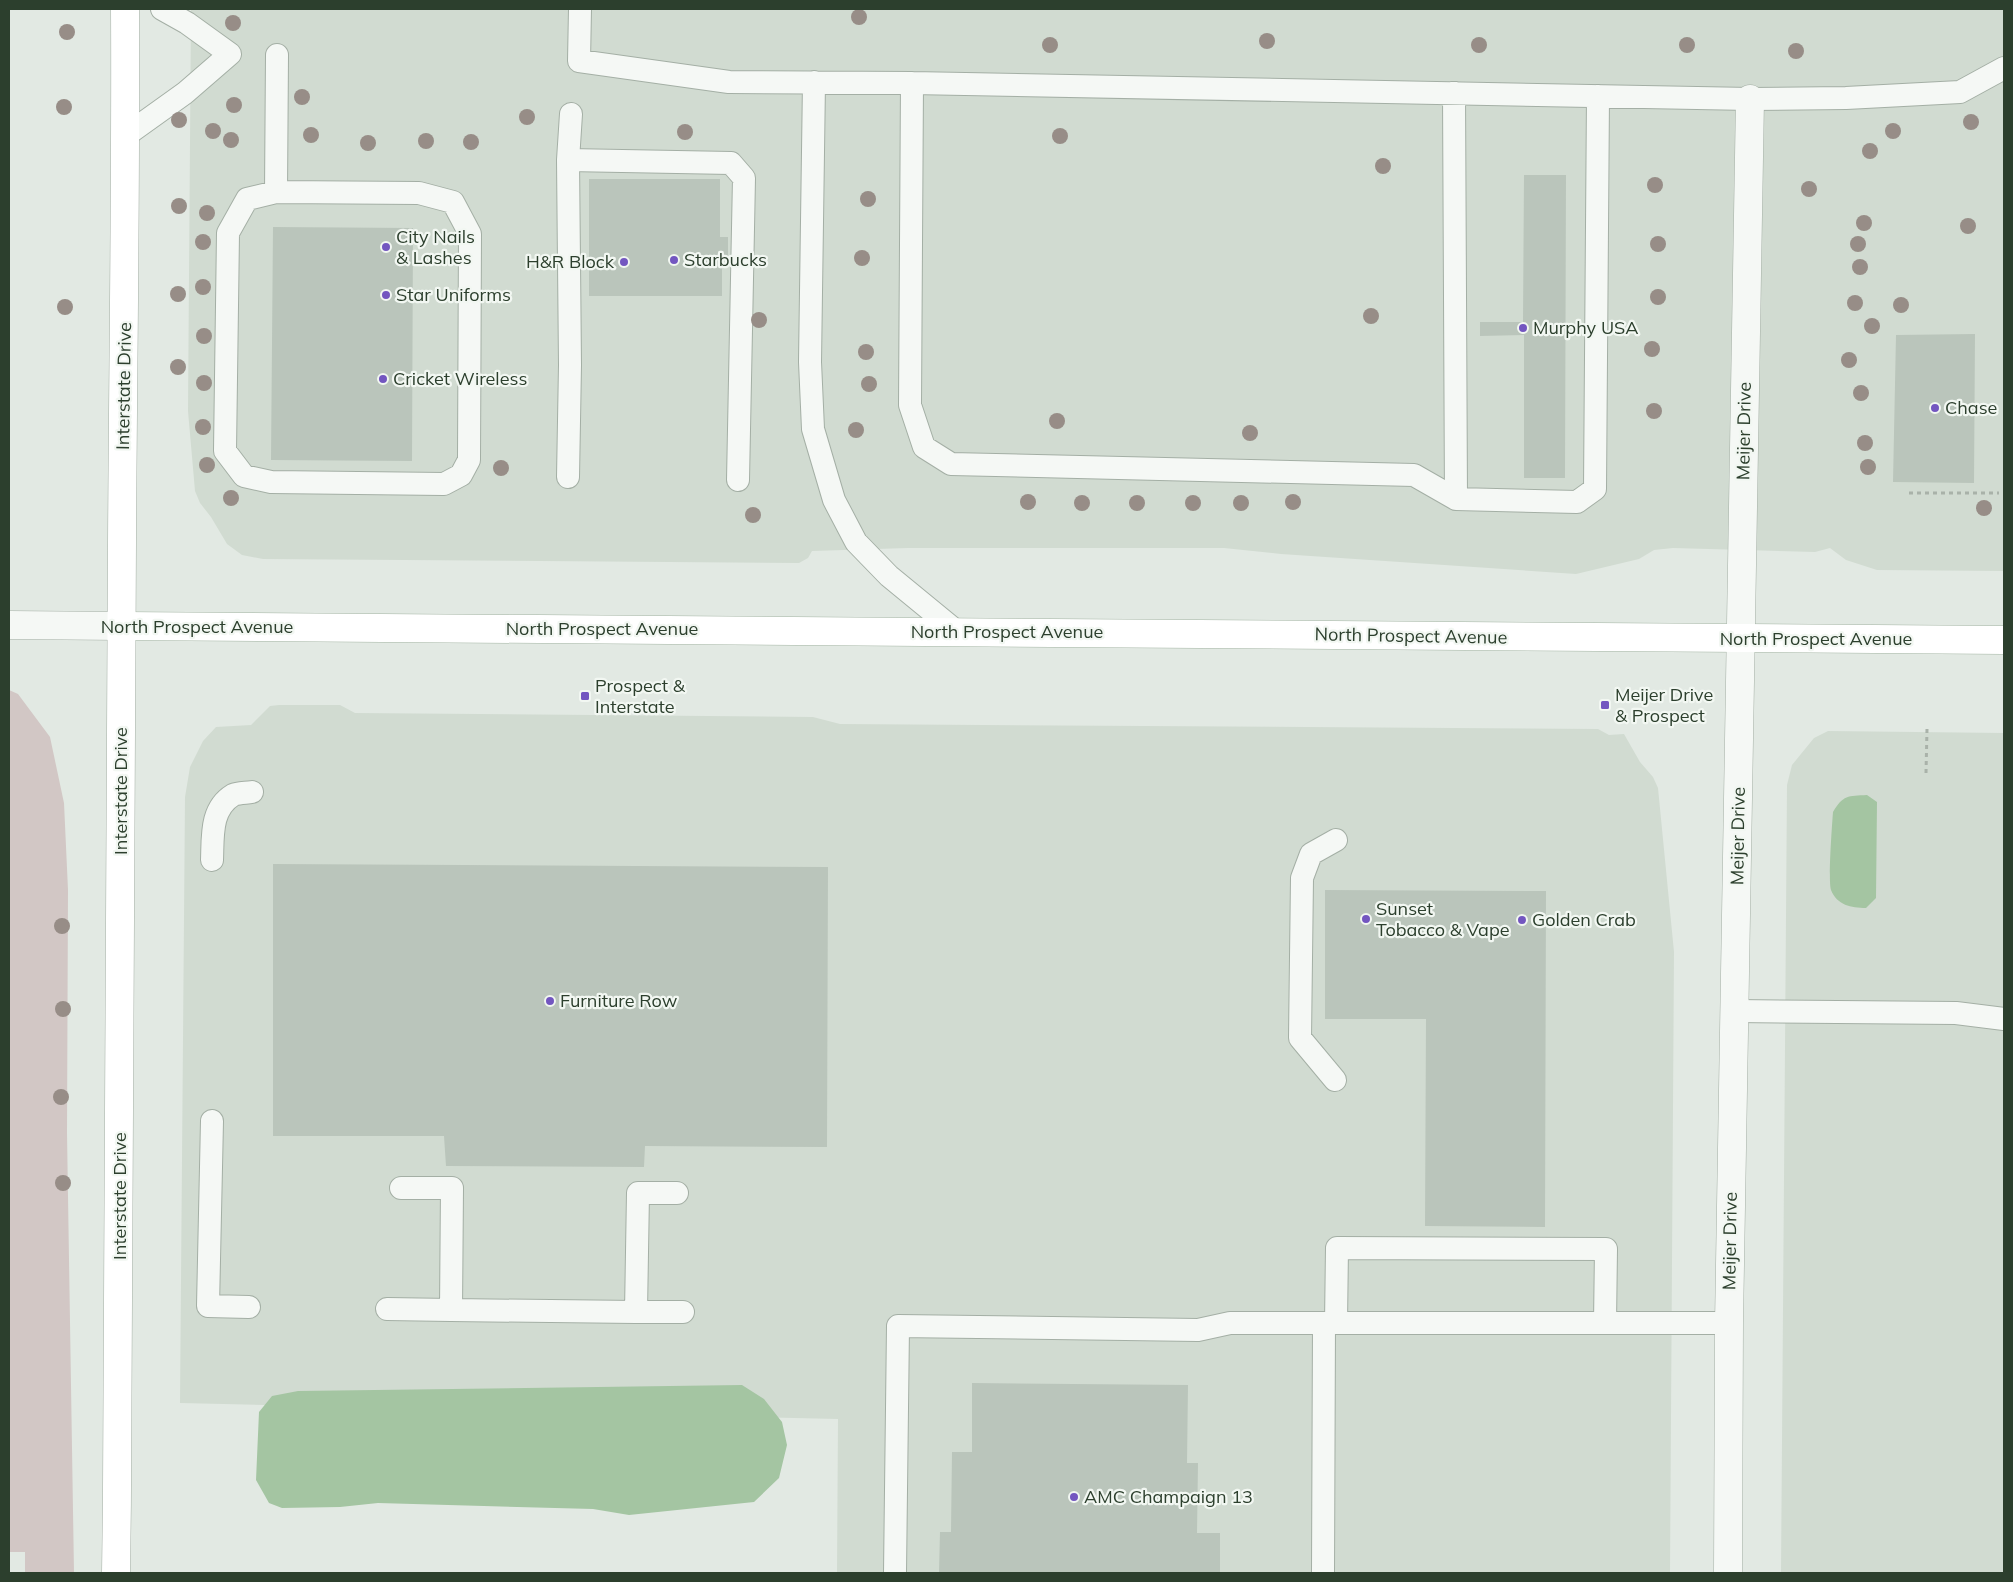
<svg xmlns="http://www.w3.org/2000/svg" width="2013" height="1582" font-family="Mulish,sans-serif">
  <rect width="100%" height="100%" fill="#e2e9e3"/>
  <path fill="#d1dbd1" d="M191 9H2004V571L1877 570 1846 560 1830 548 1815 552 1673 548 1654 550 1639 559 1576 574 1281 554 1224 548H908L812 551 808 558 799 563 263 559 242 555 227 544 211 517 200 503 195 491 188 411Z
    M279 705H340L355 713 813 717 840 724 1598 729 1609 735 1624 734 1640 762 1653 777 1658 788 1674 952 1670 1573H837L838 1419 180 1403 185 797 190 767 203 741 216 727 251 725 270 706Z
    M1828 731 2004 733V1573H1781L1787 785 1792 765 1814 738Z"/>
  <path fill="#d2c7c5" d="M9 690 18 694 50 737 64 803 68 890 67 1133 74 1573H25V1552H9Z"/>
  <path fill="#a4c5a2" d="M1867 795 1877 802 1876 898 1866 908C1851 908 1837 905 1831 890 1828 881 1832 826 1833 812 1843 795 1848 796 1867 795Z
    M742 1385 764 1399 782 1422 787 1445 779 1478 754 1502 629 1515 593 1509 378 1503 340 1507 282 1508 269 1503 256 1480 259 1412 272 1396 298 1391Z"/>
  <path fill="#bac5bb" d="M1524 175H1566L1565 478H1524V335L1480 336V322H1523Z
    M589 179H720V237H728V260H722V296H589Z
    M273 227 413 228 412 461 271 460Z
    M1975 334 1974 483 1893 482 1896 335Z
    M273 864 828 867 827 1147 645 1146 644 1167 446 1166 444 1136H273Z
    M1325 890 1546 891 1545 1227 1425 1226 1426 1019H1325Z
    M972 1383 1188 1385 1187 1463H1198L1197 1533H1220V1573H939L940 1532H951L952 1452H972Z"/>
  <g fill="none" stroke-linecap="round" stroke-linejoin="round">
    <defs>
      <path id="service" d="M580 9 579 61 729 82 912 83 1750 99 1846 98 1960 92 2004 68
        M814 82 810 362 813 429 834 500 856 542 889 576 956 631
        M912 83 910 405 924 447 951 464 1414 475 1456 499 1577 502 1595 489 1598 96
        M1454 93 1456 499
        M125 136 185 93 230 54 187 23 162 9
        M568 160 731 163 744 178 738 480
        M276 192 419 193 453 202 470 234 469 460 461 475 444 484 271 482 244 476 225 451 228 233 247 199 276 192 277 55
        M568 477 570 365 568 160 571 114
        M212 860C213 837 210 809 233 795 238 793 246 793 252 792
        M1735 1011 1956 1013 2004 1019
        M1335 1080 1300 1038 1302 878 1311 854 1336 840
        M212 1121 208 1306 249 1307
        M677 1193H638L636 1312H683
        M387 1309 451 1310 452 1188H401
        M451 1310 636 1312
        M1336 1323 1337 1248 1606 1249 1605 1323
        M895 1573 898 1326 1198 1330 1230 1323H1729
        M1323 1573 1324 1323"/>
      <path id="tertiary" d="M9 625 122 626
        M1728 1573 1729 1323 1750 99"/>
      <path id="secondary" d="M116 1573C121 1230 120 887 122 543 123 365 126 187 125 9"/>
      <path id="primary" d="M122 626 2004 640"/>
    </defs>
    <use href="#service" stroke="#a4afa5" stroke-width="24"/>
    <use href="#tertiary" stroke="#a4afa5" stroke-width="29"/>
    <use href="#secondary" stroke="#a4afa5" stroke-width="29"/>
    <use href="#primary" stroke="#a3b4a3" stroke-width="29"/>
    <path stroke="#a9b2a9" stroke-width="3" stroke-dasharray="4 4" stroke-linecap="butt" d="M1909 493H1999
      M1926 773 1927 729"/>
    <use href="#service" stroke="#f5f8f5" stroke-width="22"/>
    <use href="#tertiary" stroke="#f5f8f5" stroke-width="28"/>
    <use href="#secondary" stroke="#fff" stroke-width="28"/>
    <use href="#primary" stroke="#fff" stroke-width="28"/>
  </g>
  <g fill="#978d87">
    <circle cx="859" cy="17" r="8"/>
    <circle cx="233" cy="23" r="8"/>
    <circle cx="67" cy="32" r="8"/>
    <circle cx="1267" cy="41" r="8"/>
    <circle cx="1050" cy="45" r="8"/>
    <circle cx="1479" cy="45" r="8"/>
    <circle cx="1687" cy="45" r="8"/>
    <circle cx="1796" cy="51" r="8"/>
    <circle cx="302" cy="97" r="8"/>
    <circle cx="234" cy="105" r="8"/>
    <circle cx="64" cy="107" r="8"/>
    <circle cx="527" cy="117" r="8"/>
    <circle cx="179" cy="120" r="8"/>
    <circle cx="1971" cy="122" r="8"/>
    <circle cx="213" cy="131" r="8"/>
    <circle cx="1893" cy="131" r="8"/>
    <circle cx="685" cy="132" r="8"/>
    <circle cx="311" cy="135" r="8"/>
    <circle cx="1060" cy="136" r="8"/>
    <circle cx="231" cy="140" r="8"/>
    <circle cx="426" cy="141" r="8"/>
    <circle cx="471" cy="142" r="8"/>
    <circle cx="368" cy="143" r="8"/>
    <circle cx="1870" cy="151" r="8"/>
    <circle cx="1383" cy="166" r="8"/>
    <circle cx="1655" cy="185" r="8"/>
    <circle cx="1809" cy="189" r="8"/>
    <circle cx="868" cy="199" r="8"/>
    <circle cx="179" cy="206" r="8"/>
    <circle cx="207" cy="213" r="8"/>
    <circle cx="1864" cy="223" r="8"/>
    <circle cx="1968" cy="226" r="8"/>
    <circle cx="203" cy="242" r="8"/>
    <circle cx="1658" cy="244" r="8"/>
    <circle cx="1858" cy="244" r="8"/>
    <circle cx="862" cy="258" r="8"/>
    <circle cx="1860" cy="267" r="8"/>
    <circle cx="203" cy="287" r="8"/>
    <circle cx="178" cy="294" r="8"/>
    <circle cx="1658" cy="297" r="8"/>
    <circle cx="1855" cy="303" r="8"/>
    <circle cx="1901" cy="305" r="8"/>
    <circle cx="65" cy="307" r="8"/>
    <circle cx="1371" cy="316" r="8"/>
    <circle cx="759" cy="320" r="8"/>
    <circle cx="1872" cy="326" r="8"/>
    <circle cx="204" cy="336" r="8"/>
    <circle cx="1652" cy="349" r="8"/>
    <circle cx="866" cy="352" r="8"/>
    <circle cx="1849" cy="360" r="8"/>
    <circle cx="178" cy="367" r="8"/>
    <circle cx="204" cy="383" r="8"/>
    <circle cx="869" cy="384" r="8"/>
    <circle cx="1861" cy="393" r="8"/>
    <circle cx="1654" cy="411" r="8"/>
    <circle cx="1057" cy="421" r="8"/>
    <circle cx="203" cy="427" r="8"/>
    <circle cx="856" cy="430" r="8"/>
    <circle cx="1250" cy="433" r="8"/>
    <circle cx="1865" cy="443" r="8"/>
    <circle cx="207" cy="465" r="8"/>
    <circle cx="1868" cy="467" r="8"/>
    <circle cx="501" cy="468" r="8"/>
    <circle cx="231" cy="498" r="8"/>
    <circle cx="1028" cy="502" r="8"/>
    <circle cx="1293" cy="502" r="8"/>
    <circle cx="1082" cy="503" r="8"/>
    <circle cx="1137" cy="503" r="8"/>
    <circle cx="1193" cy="503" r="8"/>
    <circle cx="1241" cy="503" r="8"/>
    <circle cx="1984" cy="508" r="8"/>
    <circle cx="753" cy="515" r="8"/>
    <circle cx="62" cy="926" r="8"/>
    <circle cx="63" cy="1009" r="8"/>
    <circle cx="61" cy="1097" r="8"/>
    <circle cx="63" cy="1183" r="8"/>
  </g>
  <g fill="#7356c0" stroke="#f2f7f2" stroke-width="2">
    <circle cx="386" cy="247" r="5"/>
    <circle cx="674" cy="260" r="5"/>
    <circle cx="624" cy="262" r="5"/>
    <circle cx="386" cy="295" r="5"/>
    <circle cx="1523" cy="328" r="5"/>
    <circle cx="383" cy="379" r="5"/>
    <circle cx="1935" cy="408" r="5"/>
    <rect x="580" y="691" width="10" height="10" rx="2.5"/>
    <rect x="1600" y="700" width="10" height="10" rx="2.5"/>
    <circle cx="1366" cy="919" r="5"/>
    <circle cx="1522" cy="920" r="5"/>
    <circle cx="550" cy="1001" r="5"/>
    <circle cx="1074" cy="1497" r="5"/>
  </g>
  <g text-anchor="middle" stroke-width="4.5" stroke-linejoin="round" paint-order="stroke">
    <g font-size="18" fill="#2c3f2d" stroke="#f2f7f2" text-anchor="start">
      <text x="396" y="243">City Nails<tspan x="396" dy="21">&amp; Lashes</tspan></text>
      <text x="684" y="266">Starbucks</text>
      <text x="614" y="268" text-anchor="end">H&amp;R Block</text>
      <text x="396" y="301">Star Uniforms</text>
      <text x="1533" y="334">Murphy USA</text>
      <text x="393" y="385">Cricket Wireless</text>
      <text x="1945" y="414">Chase</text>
      <text x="595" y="692">Prospect &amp;<tspan x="595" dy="21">Interstate</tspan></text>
      <text x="1615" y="701">Meijer Drive<tspan x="1615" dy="21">&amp; Prospect</tspan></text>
      <text x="1376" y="915">Sunset<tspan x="1376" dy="21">Tobacco &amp; Vape</tspan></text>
      <text x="1532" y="926">Golden Crab</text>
      <text x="560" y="1007">Furniture Row</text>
      <text x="1084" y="1503">AMC Champaign 13</text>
    </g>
    <g font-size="18" fill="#2c3f2d" stroke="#f2f7f2">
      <text transform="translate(124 386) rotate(-89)" y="6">Interstate Drive</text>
      <text transform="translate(1744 431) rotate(-89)" y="6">Meijer Drive</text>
      <text x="197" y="633">North Prospect Avenue</text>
      <text x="602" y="635">North Prospect Avenue</text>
      <text x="1007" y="638">North Prospect Avenue</text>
      <text transform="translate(1411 636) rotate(1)" y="6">North Prospect Avenue</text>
      <text x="1816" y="645">North Prospect Avenue</text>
      <text transform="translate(121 791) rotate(-90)" y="6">Interstate Drive</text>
      <text transform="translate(1738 836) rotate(-89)" y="6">Meijer Drive</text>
      <text transform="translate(120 1196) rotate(-90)" y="6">Interstate Drive</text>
      <text transform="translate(1730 1241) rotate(-89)" y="6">Meijer Drive</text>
    </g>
  </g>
  <rect width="2013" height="1582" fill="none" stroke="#2c3f2d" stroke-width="20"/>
</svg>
